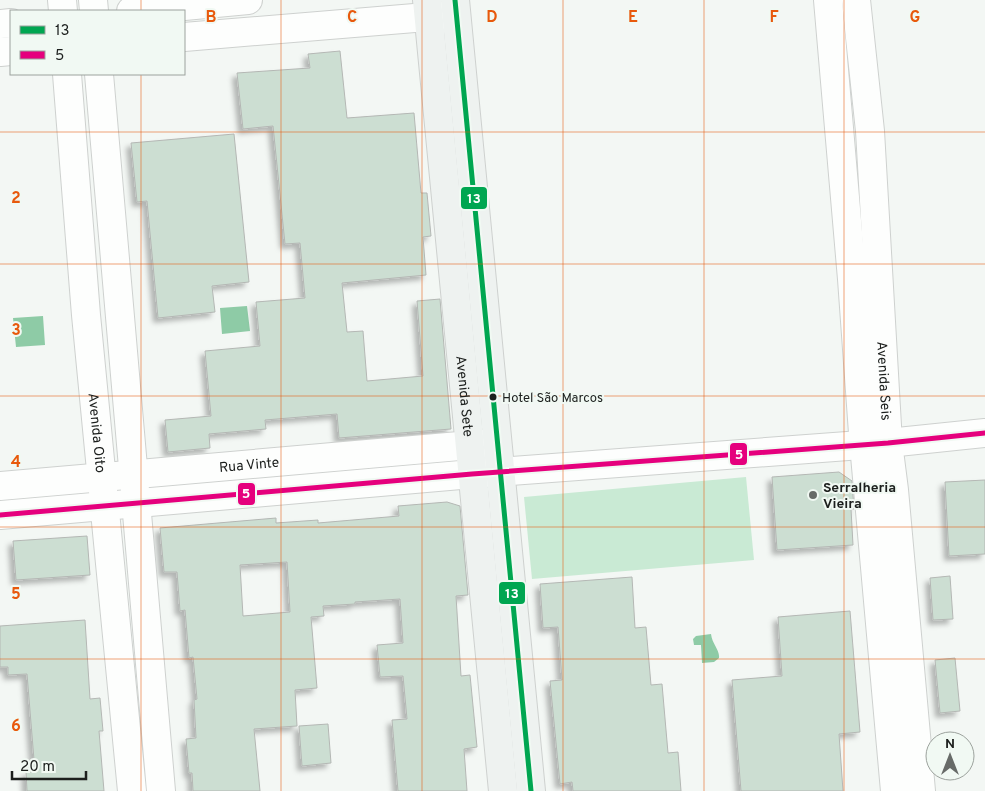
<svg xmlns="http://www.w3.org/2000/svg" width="985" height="791" font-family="Overpass,sans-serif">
  <defs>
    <filter id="shadow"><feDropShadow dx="-4.5" dy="4.5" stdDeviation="2.5" flood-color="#0004"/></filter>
  </defs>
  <rect width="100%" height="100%" fill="#f3f7f4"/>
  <path fill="#c9ead4" d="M746 477 754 560 532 579 524 497Z"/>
  <path fill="#8ecba6" d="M247 306 250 331 222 334 220 308Z
    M43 316 45 345 16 347 13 318Z
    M711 634C712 644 720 650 719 658L714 662 702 663 701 645H694L693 639 696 636Z"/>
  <path fill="#ccded2" stroke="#b4b7b4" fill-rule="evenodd" filter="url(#shadow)" d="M340 51 347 118 414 113 421 193H427L431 236 423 237 426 275 342 283 347 332 363 331 367 381 423 376 417 301 440 299 451 429 339 438 337 414 265 420 266 429 209 434 210 448 168 452 165 420 211 416 205 351 260 346 256 302 305 298 300 243 285 244 273 126 243 129 237 73 310 68 308 54Z
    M234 134 249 282 212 286 215 312 158 318 147 201 137 202 131 143Z
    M839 472 852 481 854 509H851L853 545 777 550 772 477Z
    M985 480V554L949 556 945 482Z
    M447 502 460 506 468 595 456 596 461 676 470 675 477 747 464 749 467 791H398L392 720 407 719 403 676 380 677 377 645 403 643 400 599 355 602V604L323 606 324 616 311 617 317 688 295 690 297 726 254 729 260 791H193L192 773H189L186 739 196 738 194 700 197 699 193 657 189 658 185 610 180 611 177 572H164L160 528 276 518V523L318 520V523L399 516 398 506ZM287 562 290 612 243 616 240 565Z
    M87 536 90 575 16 580 13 541Z
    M950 576 953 619 933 620 930 578Z
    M632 577 635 628 646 627 651 685 662 684 668 753 678 752 681 791H573L572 782 560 784 550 681 562 680 558 627 543 628 540 584Z
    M850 611 860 732 839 734 843 791H741L732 680 782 676 778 617Z
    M85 620 90 699 100 698 103 731H99L104 791H27L26 772H35L27 674 8 675V667H0V626Z
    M955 658 960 711 940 713 935 660Z
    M328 724 331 763 302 766 299 726Z"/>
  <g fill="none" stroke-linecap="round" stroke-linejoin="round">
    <defs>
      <g id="street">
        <path d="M62 0 63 11"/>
        <path d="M93 0 94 11"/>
        <path d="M828 0 852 279 863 433 895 791"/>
        <path id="s1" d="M856 0 870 131 888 443 894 490 921 791"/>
        <path d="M131 11 248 0"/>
        <path d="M0 24 11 23"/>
        <path d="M184 37 451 15"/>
        <path d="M0 52 11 51"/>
        <path id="s2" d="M67 74 86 315 132 791"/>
        <path d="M99 74 161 791"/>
        <path id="s3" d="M0 486 494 443"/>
        <path d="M0 515 472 474 888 443 985 433"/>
      </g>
      <g id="secondary">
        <path id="s4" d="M427 0 503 791"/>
        <path d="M455 0 531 791"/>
      </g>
    </defs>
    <use href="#street" stroke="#ced1cf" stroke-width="30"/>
    <use href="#secondary" stroke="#ced1cf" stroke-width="30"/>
    <use href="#street" stroke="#fdfefd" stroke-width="28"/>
    <use href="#secondary" stroke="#eef2f0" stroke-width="28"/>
    <defs>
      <path id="bus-1" d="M455 0 531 791"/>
      <path id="bus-2" d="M0 515 472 474 888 443 985 433"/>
    </defs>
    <use href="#bus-1" stroke="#f1f9f3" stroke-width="9"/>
    <use href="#bus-2" stroke="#f1f9f3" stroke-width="9"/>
    <use href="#bus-1" stroke="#00a651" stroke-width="5"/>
    <use href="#bus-2" stroke="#e5007d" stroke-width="5"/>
  </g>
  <path fill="none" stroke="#e8590c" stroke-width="1" stroke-opacity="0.55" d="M141 0V11M281 0V791M422 0V791M563 0V791M704 0V791M844 0V791M141 74V791M0 132H985M0 264H985M0 396H985M0 527H985M0 659H985"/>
  <circle fill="#1c1f1d" stroke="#f1f9f3" stroke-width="2" cx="493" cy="397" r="4.5"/>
  <circle fill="#676b68" stroke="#f1f9f3" stroke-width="2" cx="813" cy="495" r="5"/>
  <g text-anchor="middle" stroke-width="4" stroke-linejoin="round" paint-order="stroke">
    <g font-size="13" fill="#1c1f1d" stroke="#f1f9f3" text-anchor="start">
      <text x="502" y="402">Hotel São Marcos</text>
    </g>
    <g font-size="14" fill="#1c1f1d" stroke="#f1f9f3">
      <text dy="5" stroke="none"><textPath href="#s1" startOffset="382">Avenida Seis</textPath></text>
      <text dy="5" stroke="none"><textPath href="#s4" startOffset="398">Avenida Sete</textPath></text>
      <text dy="5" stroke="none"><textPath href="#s2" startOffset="360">Avenida Oito</textPath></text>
      <text dy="5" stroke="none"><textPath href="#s3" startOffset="250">Rua Vinte</textPath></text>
    </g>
    <g font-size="14" font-weight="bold" fill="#1c1f1d" stroke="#f1f9f3" text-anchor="start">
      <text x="823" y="492">Serralheria<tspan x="823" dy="16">Vieira</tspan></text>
    </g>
  </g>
  <g font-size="16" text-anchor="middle" font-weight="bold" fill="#e8590c" stroke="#f1f9f3" stroke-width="4" stroke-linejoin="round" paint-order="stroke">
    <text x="211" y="22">B</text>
    <text x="352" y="22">C</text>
    <text x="492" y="22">D</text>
    <text x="633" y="22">E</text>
    <text x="774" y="22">F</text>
    <text x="915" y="22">G</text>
    <text x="16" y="203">2</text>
    <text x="16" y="335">3</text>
    <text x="16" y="467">4</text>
    <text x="16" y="599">5</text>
    <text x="16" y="731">6</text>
  </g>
  <g stroke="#f1f9f3" stroke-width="2">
    <rect x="460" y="186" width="28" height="24" rx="5" fill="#00a651"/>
    <rect x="729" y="442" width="19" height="24" rx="5" fill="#e5007d"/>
    <rect x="237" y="482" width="19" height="24" rx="5" fill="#e5007d"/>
    <rect x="498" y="581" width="28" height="24" rx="5" fill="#00a651"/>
  </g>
  <g font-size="14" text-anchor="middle" font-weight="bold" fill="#fff">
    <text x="474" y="203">13</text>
    <text x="739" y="459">5</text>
    <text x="246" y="498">5</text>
    <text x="512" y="598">13</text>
  </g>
  <rect x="10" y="10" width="175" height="65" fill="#f1f9f3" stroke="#9ca29d"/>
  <rect x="20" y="26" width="25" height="8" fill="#00a651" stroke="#9ca29d"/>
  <text x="55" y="35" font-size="15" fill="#1c1f1d">13</text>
  <rect x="20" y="51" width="25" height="8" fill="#e5007d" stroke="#9ca29d"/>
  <text x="55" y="60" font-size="15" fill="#1c1f1d">5</text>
  <g transform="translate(950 756)"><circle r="24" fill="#f1f9f3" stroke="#9ca29d"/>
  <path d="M0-4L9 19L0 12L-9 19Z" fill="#676b68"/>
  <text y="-8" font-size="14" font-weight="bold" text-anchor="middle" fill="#1c1f1d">N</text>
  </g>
  <path d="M12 771v8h74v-8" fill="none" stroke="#1c1f1d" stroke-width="2.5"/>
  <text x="20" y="771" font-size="15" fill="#1c1f1d" stroke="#f1f9f3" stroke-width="4" paint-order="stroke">20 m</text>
</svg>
